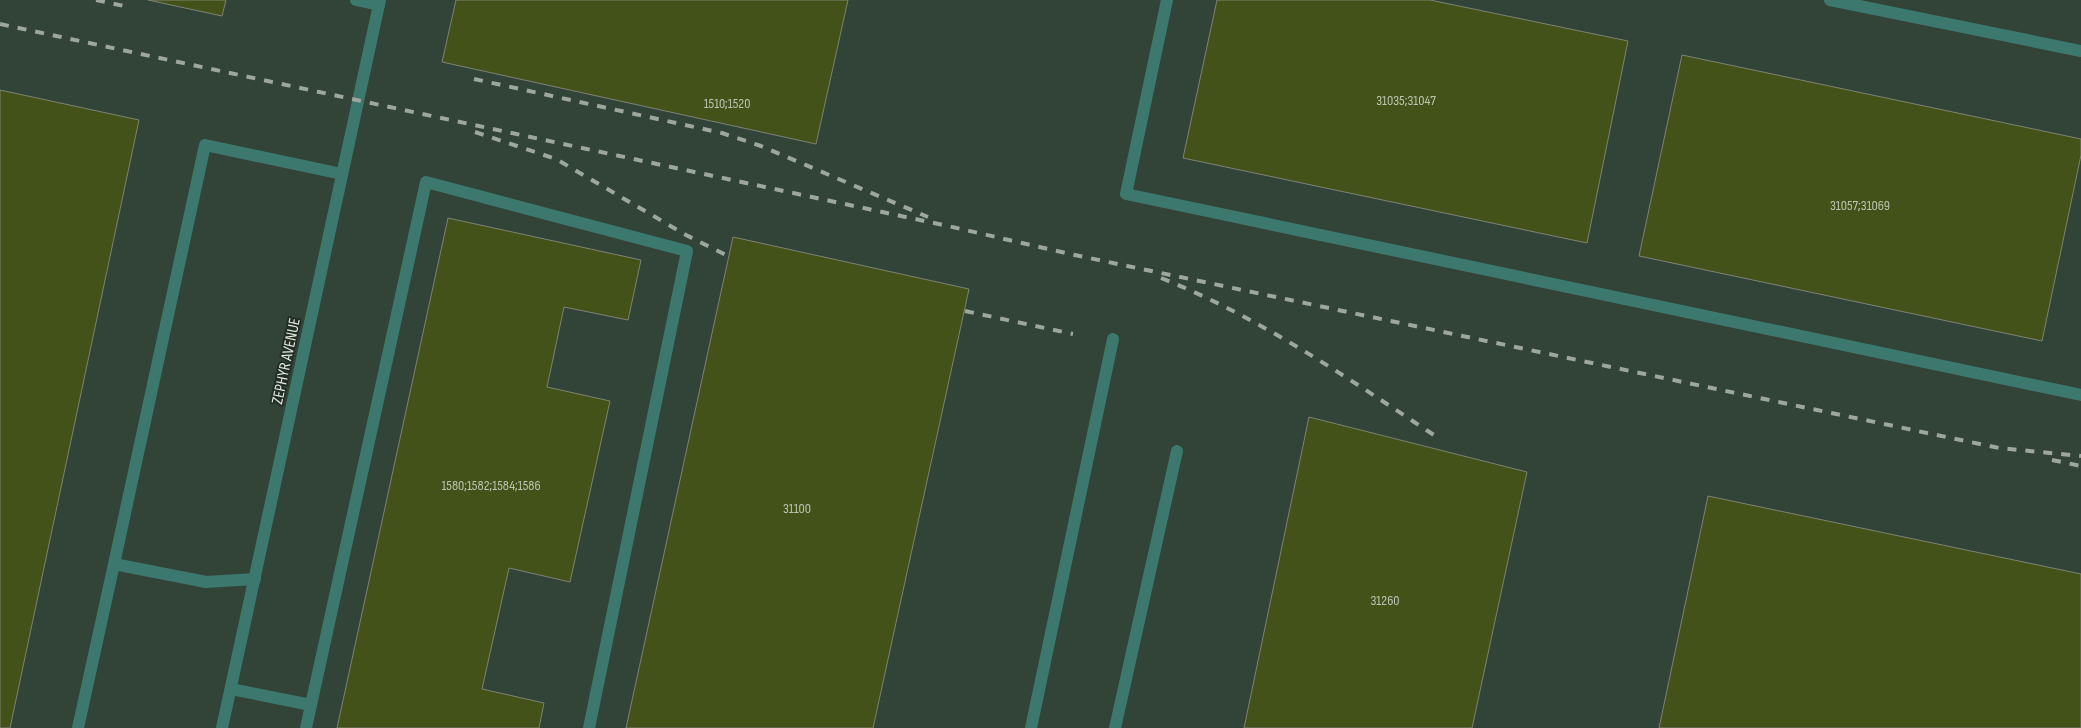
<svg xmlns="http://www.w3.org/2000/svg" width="2081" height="728" font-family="'Sofia Sans Condensed',sans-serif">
  <rect width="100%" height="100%" fill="#2c382f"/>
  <path fill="#324337" d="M0 0H2081V728H0Z"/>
  <path fill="#435219" stroke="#7e8375" d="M148 0H226L222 16Z
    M456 0H848L816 144 442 62Z
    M1217 0H1430L1628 41 1587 243 1183 158Z
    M1682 55 2081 139V155L2042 341 1639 256Z
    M0 90 139 120 10 728H0Z
    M448 218 641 260 628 320 564 307 547 387 610 401 570 582 509 568 482 689 544 703 539 728H337Z
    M733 237 969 289 873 728H626Z
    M1309 417 1527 472 1472 728H1244Z
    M1708 496 2081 574V728H1659Z"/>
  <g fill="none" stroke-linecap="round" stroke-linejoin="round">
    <path stroke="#3d786f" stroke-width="12" d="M356 0 379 5
      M1167 0 1126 194 2081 395
      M1830 0 2081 51
      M114 564 205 145 342 174
      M231 689 311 705 426 182 687 251 589 728
      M78 728 114 564 206 582 255 579
      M306 728 311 705
      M1031 728 1113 339
      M1115 728 1177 451"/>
    <path stroke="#3d786f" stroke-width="12" d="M222 728 380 0"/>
    <path stroke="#9ea79f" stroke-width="4" stroke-dasharray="9 9" stroke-linecap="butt" d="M96 0 124 6
      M0 24 948 226 1070 254 1999 448 2081 456
      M474 79 722 133 761 146 928 217
      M475 132 556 159 686 235 726 255
      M1161 278C1262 318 1350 380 1440 439
      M965 311 1073 334
      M2052 460 2081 466"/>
  </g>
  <g text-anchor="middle" stroke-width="4" stroke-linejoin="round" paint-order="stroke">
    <g font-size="14" fill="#bbc4b1">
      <text x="1406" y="105">31035;31047</text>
      <text x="727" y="108">1510;1520</text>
      <text x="1860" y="210">31057;31069</text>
      <text x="491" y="490">1580;1582;1584;1586</text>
      <text x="797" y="513">31100</text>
      <text x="1385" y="605">31260</text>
    </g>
    <g font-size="16" fill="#e3eae4" stroke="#222e25">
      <text transform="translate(285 361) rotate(-78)" y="6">ZEPHYR AVENUE</text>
    </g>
  </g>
</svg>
